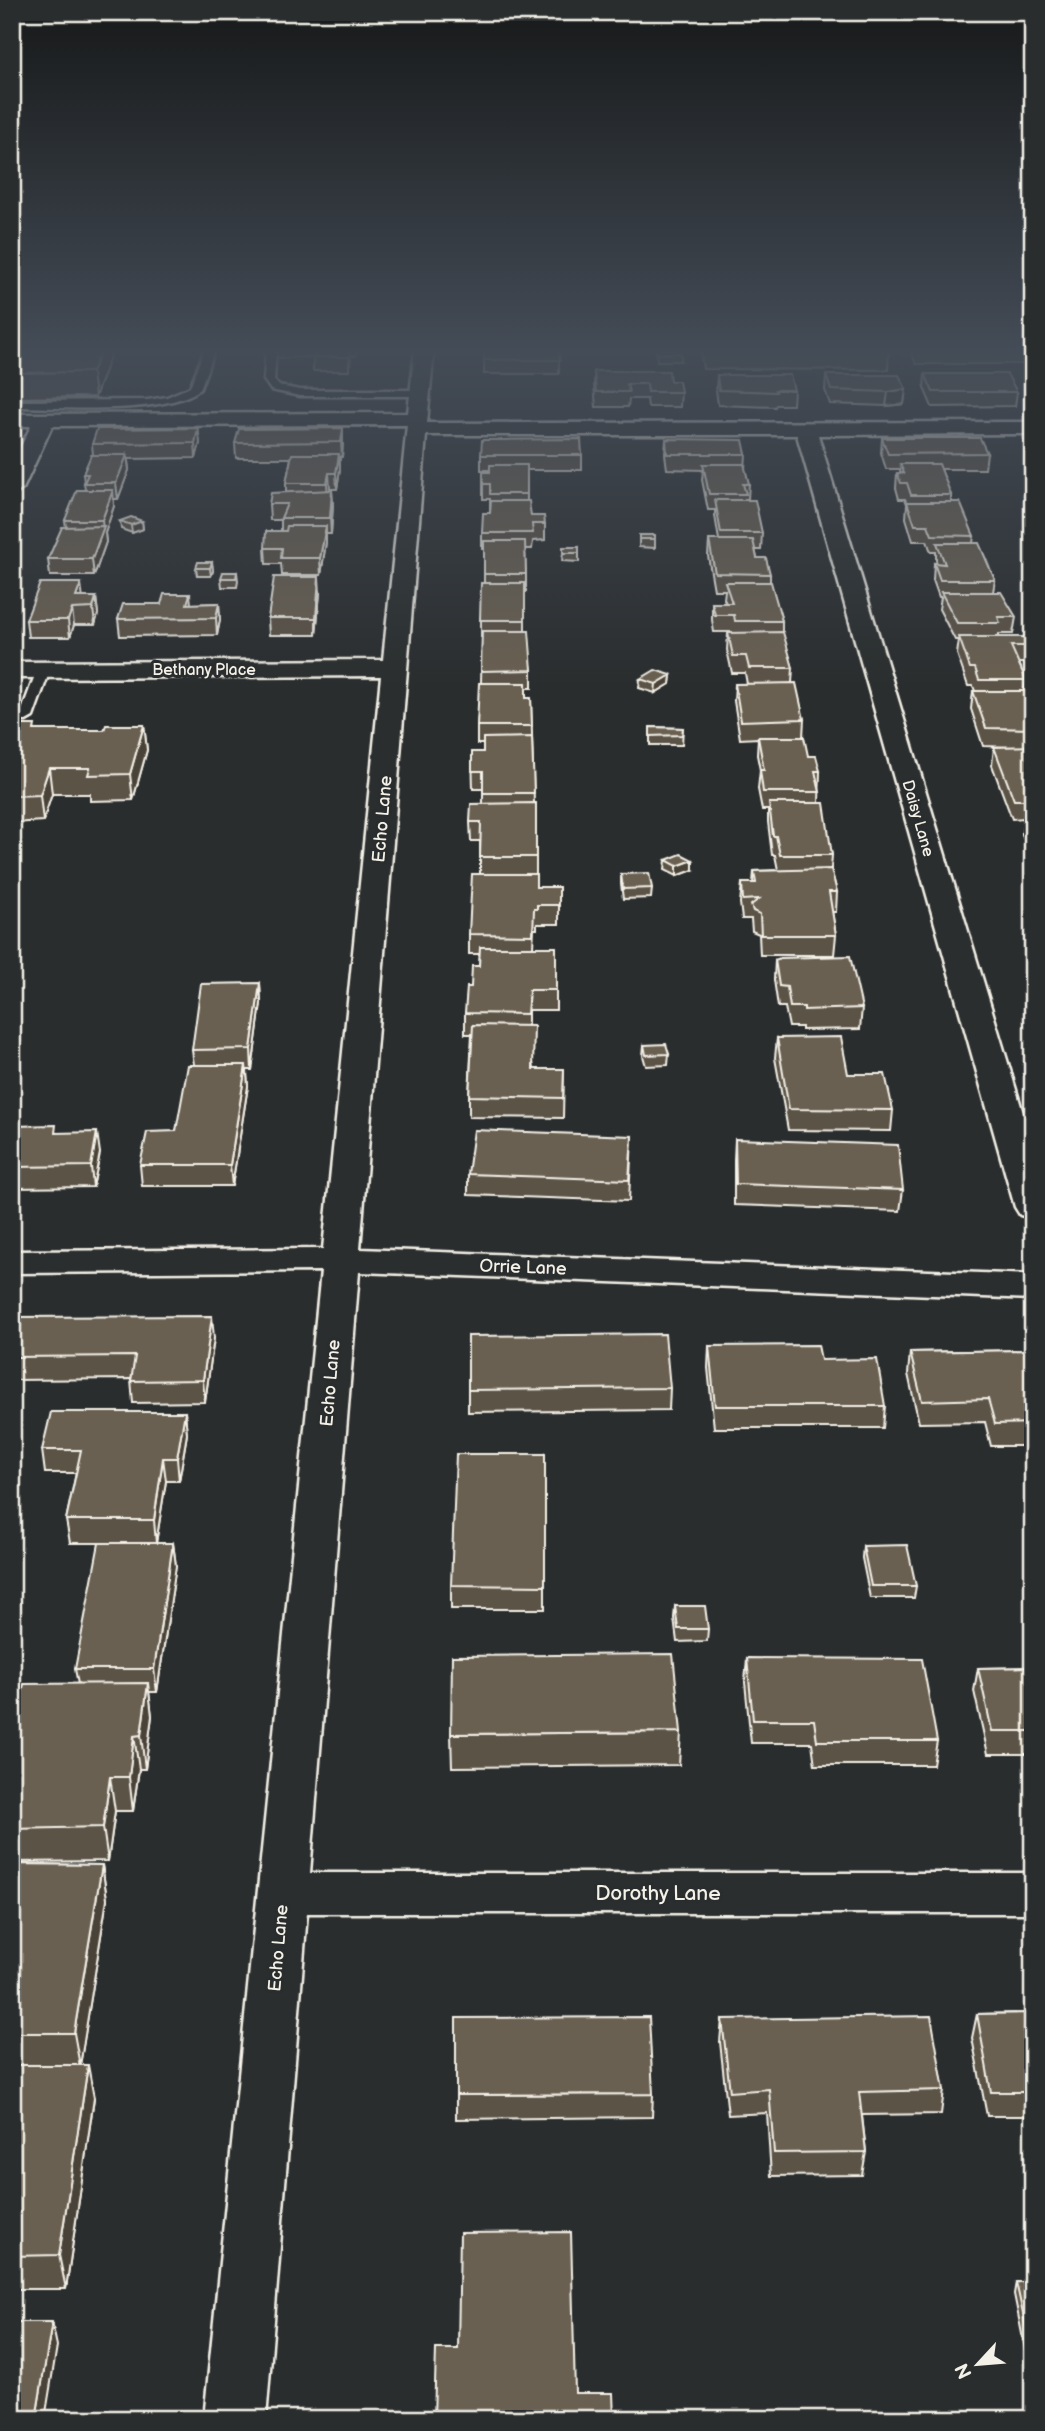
<svg xmlns="http://www.w3.org/2000/svg" width="1045" height="2431" font-family="'Balsamiq Sans',sans-serif">
  <rect width="100%" height="100%" fill="#2a2d2e"/>
  <filter id="ink" filterUnits="userSpaceOnUse"><feTurbulence type="fractalNoise" baseFrequency=".0143" numOctaves="2"/><feDisplacementMap in="SourceGraphic" scale="14" xChannelSelector="R" yChannelSelector="G"/><feConvolveMatrix kernelMatrix="1 2 1 2 8 2 1 2 1" color-interpolation-filters="sRGB"/></filter>
  <g filter="url(#ink)">
    <g fill="none" stroke-linecap="round" stroke-linejoin="round">
      <defs>
        <path id="service" d="M205 348H215L200 389C166 416 58 407 12 407V401L147 400 167 397 190 387Z
          M266 348H276L274 380 279 386 300 390H420L425 393 420 396H300L271 390 264 380Z
          M38 667 50 670 33 717 26 721H12V713H21Z"/>
        <path id="minor" d="M415 348H434L427 423 1033 422V434L818 435 1033 1146V1218L1020 1215 1015 1207 797 435H426L360 1249 1033 1275V1299L359 1272 310 1873H1033V1913H307L266 2419H204L321 1271 12 1273V1251L323 1249 381 676 12 678V662L383 660 407 425 52 426 23 489 12 496V465L31 426H12V414L408 413Z"/>
      </defs>
      <use href="#service" stroke="#f4f1e8" stroke-width="5"/>
      <use href="#minor" stroke="#f4f1e8" stroke-width="5"/>
      <use href="#service" fill="#2a2d2e" fill-rule="evenodd"/>
      <use href="#minor" fill="#2a2d2e" fill-rule="evenodd"/>
    </g>
    <path fill="#5b5346" stroke="#f4f1e8" stroke-width="2" d="M12 348 111 354 95 397 12 398Z
      M277 348H357L356 356H351L349 371H313V357L277 358Z
      M484 348H559V374H484Z
      M700 348H889V350L888 370 703 369Z
      M909 348H1033V364H916Z
      M656 349 681 353V361H657Z
      M594 371 670 381 681 392 680 407H648L647 399H629L628 407H596L594 386Z
      M925 374 1017 392 1015 406 932 407 924 388Z
      M717 375 794 390 793 405H776L775 407 718 405 716 390Z
      M826 375 906 389 904 404 886 406 830 404 825 390Z
      M198 428 200 443 196 458 128 459 129 470 118 499H114V506L105 533 106 542 94 576H50L48 559 66 527 65 520 85 490 83 474 93 455 92 444Z
      M343 428V443L342 457H340V469L337 489H330V490H332L333 505 331 534H326V542L321 575H282L281 564H266L265 548 281 531V520H270L269 504 286 492V483L291 458H236L235 443Z
      M882 438 987 453 985 469H941L951 495V502L974 536 973 543 995 580 993 592 1016 617 1013 634H999V637L1028 646 1025 663H1019L1026 680 1024 691H1033V865L1022 834 1024 818 1012 819 992 765 994 747H1012L983 746 971 709 973 691H975L973 686H968L957 654 959 640H955L939 609 941 597H939L933 580 934 563 937 564 936 560V552H931L927 541H913L906 518 907 504 905 499H899L896 488 897 473H900V469H886L881 453Z
      M666 439 746 454 745 470 749 484 748 499H745V500L762 533 761 550H755L757 558 770 574V582L782 621V632L793 668 792 683 804 719 803 737H783L808 756 820 771 819 803 832 855 831 869 837 892 836 912H832L836 935 834 955H760L759 934 752 931 751 919H742L740 903 742 883H753L754 871 778 870 775 855H772L768 822V810H762L758 789 760 770 757 755 758 738 740 739 734 701 735 684H747L745 673H732L727 650 728 633 733 632H714L712 620V603H726L724 599 725 590H714L708 556 709 540H719L715 516V510H708L702 480 703 470 667 469 665 454Z
      M481 455H582V470H527V501L531 516 545 524V540L533 541 532 549H525L526 574V591H525V631L532 670V688H526V698H531L534 803H536V887H559V924H537V929H534L533 947 556 990V1010H528V1026L534 1069H564L563 1118 469 1117V1096L472 1034H465V1013L471 987 479 966 480 954H469V934L480 874V841H471L470 822 483 803V789H473L472 752H483V744H477V726L481 683 482 637H481V583H484V549H482V533L490 513V499H483V472H490V470H481Z
      M120 521H142L143 529 132 533 121 529Z
      M639 535H655V548L639 547Z
      M579 547V562L562 561 563 553Z
      M212 562 213 571 211 576H197L196 568Z
      M237 572 238 581 237 587H222L221 578Z
      M320 593 316 635H269L268 618Z
      M190 594 191 604 219 603 220 620 217 635 120 636 118 619Z
      M82 597H96L98 614 95 625H74L70 637H28L26 620Z
      M671 675 670 684 655 693 639 688 640 679Z
      M12 725 36 730H104L144 725 147 750 133 800 90 801V794H52L43 821 13 823 12 825Z
      M650 727 683 728 682 745H650Z
      M666 860 693 870 677 876 665 870Z
      M621 874 652 888 651 898 623 899 621 884Z
      M775 960 862 1008 860 1029 802 1030V1027H789L785 1007H778L774 980Z
      M260 983 261 1003 252 1070H247L248 1086 232 1186H142L140 1165 176 1131 194 1065 192 1050Z
      M777 1038 848 1074 893 1110 891 1131 788 1130 775 1058Z
      M644 1045 669 1054 668 1065 646 1066 643 1056Z
      M12 1126 57 1133 100 1153 93 1187 12 1188Z
      M632 1136 629 1201 468 1195V1174Z
      M735 1139 903 1190 900 1211 734 1205V1160Z
      M12 1317 214 1338 205 1402 133 1403 131 1379 12 1380Z
      M468 1336 670 1388 669 1410 468 1412Z
      M709 1346 821 1360 885 1406 883 1428H714L708 1368Z
      M1033 1350V1446H991L985 1422 919 1423 908 1374 910 1352Z
      M185 1412 187 1434 179 1481H166L156 1543H70L66 1520 76 1473H45L42 1450Z
      M545 1454V1609H451V1585Z
      M173 1543 176 1566 157 1692H149L152 1716 145 1769H139L133 1811H115L108 1861 12 1862V1714H17L78 1684 75 1669Z
      M863 1546 916 1586 914 1598H870L862 1558Z
      M675 1606 708 1629 707 1641 677 1642 674 1618Z
      M747 1658 937 1741 933 1765H815L812 1743H751L745 1682Z
      M1033 1667V1754H988L974 1691 978 1668Z
      M681 1732 679 1765 452 1767 451 1734Z
      M12 1864 102 1865 107 1899 80 2065 94 2098 66 2289H12Z
      M1033 2013V2116H987L972 2038 977 2014Z
      M722 2019 944 2090 941 2114 862 2115 866 2152 862 2175 771 2176 767 2113 728 2115 720 2042Z
      M653 2094 652 2117 456 2119V2095Z
      M1016 2282H1033V2349H1025L1014 2294Z"/>
    <path fill="#4a4339" stroke="#f4f1e8" stroke-width="2" d="M102 348H111V354L95 397 92 372Z
      M349 348 351 356 349 371Z
      M906 389 904 404 886 406 888 392Z
      M198 428 200 443 196 458 195 443Z
      M343 428V443L342 457 341 442Z
      M339 454 340 469 337 489 336 473Z
      M127 455 129 470 118 499 116 483Z
      M329 473 330 489 328 499 327 483Z
      M113 490 114 506 105 533 106 542 94 576 92 559 103 530 102 520Z
      M332 490 333 505 331 534 330 518Z
      M142 521 143 529 132 533 131 525Z
      M326 526V542L321 575 320 558Z
      M212 562 213 571 211 576 210 568Z
      M319 577 320 593 316 635V618Z
      M81 583 83 600 76 597Z
      M96 597 98 614 95 625 93 608Z
      M219 603 220 620 217 635 216 618Z
      M72 609 74 625 70 637 68 620Z
      M671 675 670 684 655 693 656 684Z
      M144 725 147 750 133 800 130 774Z
      M49 768 52 794 43 821 40 795Z
      M693 860V870L677 876V866Z
      M260 983 261 1003 252 1070 251 1049Z
      M246 1065 248 1086 232 1186 230 1165Z
      M97 1132 100 1153 93 1187 91 1166Z
      M212 1316 214 1338 205 1402 203 1380Z
      M185 1412 187 1434 179 1481 177 1458Z
      M163 1458 166 1481 156 1543 154 1520Z
      M173 1543 176 1566 157 1692 154 1669Z
      M148 1683 152 1716 145 1769 141 1735Z
      M134 1736 139 1769 133 1811 129 1777Z
      M110 1777 115 1811 108 1861 103 1827Z
      M102 1865 107 1899 80 2066 74 2033Z
      M88 2065 94 2098 66 2289 59 2255Z
      M52 2322 57 2346 45 2419H36Z"/>
    <path fill="#6a6051" stroke="#f4f1e8" stroke-width="2" d="M12 348H102L92 372 12 373Z
      M314 348H349V357H313Z
      M484 348H559L560 360H484Z
      M704 348H889V350H704Z
      M656 349H680L681 353 657 354Z
      M594 371H669L670 381H679L681 392H648L647 384H627L629 392H596Z
      M925 374H1007L1017 392H933Z
      M717 375H790L794 390H775L776 392 719 390Z
      M826 375H899L906 389 888 392 831 390Z
      M198 428 195 443 92 444 97 429Z
      M343 428 341 442 235 443 239 429Z
      M882 438H980L987 453 888 454Z
      M581 439 582 455H481L482 440Z
      M666 439 743 440 746 454H667Z
      M292 454H339L336 473H329L327 483H286Z
      M91 455H127L116 483H84L88 474H83Z
      M703 464H744L749 484H743L746 494H709Z
      M900 464H939L951 495H911L907 483H901L897 473H904Z
      M490 465H527V494H490V484H483V472H490Z
      M77 490H113L102 520H65Z
      M332 490 330 518H281L287 504H269L271 493Z
      M715 500H755L762 533H721Z
      M491 501H529L531 516H544L545 524H532L533 533H482L483 513H490Z
      M907 502H960L974 536 932 535 928 525H915Z
      M131 517 142 521 131 525 120 521Z
      M104 526 92 559H48L62 527Z
      M287 526H326L320 558H281L282 548H265L266 531H286Z
      M639 535H655V539H639Z
      M709 540H753L757 558H766L770 574 715 573Z
      M484 541H525L526 574H484Z
      M937 543H979L995 580H940L934 563 945 564Z
      M563 547H579V553H563Z
      M198 562H212L210 568H196Z
      M223 572H237L236 578H221Z
      M274 577H319L316 618H268Z
      M725 582H771L782 621H735L734 615H715L712 603H732Z
      M40 583H81L76 597H96L93 608 72 609 68 620H26Z
      M481 583H525V620H480Z
      M941 592H1001L1016 617H998L1000 623H957Z
      M164 594H190L187 604 219 603 216 618 118 619 123 604H161Z
      M482 631H529L532 670 481 671Z
      M783 632 793 668H749L746 656H733L728 633Z
      M959 637H1024L1028 646H1011L1026 680H979L975 668H970Z
      M655 670 671 675 656 684 640 679Z
      M479 683H526V698H531L532 726H477Z
      M796 683 804 719 741 721 735 684Z
      M973 691H1033V729L986 728Z
      M12 725H35L34 730H104L106 725H144L130 774 88 775 90 768H49L40 795 12 796Z
      M650 727 683 728 682 735 650 736Z
      M532 737 534 793H483V771H472V752H483V738Z
      M758 737H804L808 756H816L820 771H815L820 792H763L760 770H764Z
      M1033 746V800H1014L994 747Z
      M536 803V857H480L481 822H470L471 804Z
      M769 803H824L832 855H780L776 836H773Z
      M1025 816H1033V839Z
      M681 854 693 860 677 866 666 860Z
      M831 869 837 892H829L836 935H761L760 914 753 911 751 905 759 899 743 900 742 883H756L754 871Z
      M649 873 652 888 623 889 621 874Z
      M472 874H536V887H559V905H537V909H534L533 935 469 934Z
      M480 947H556V990H529L527 1014 465 1013 467 987H471L472 966H479Z
      M850 956 862 1008 804 1010V1007H790L787 987 779 986 775 960 780 958Z
      M260 983 251 1049 192 1050 201 984Z
      M473 1025 534 1026 533 1069H564L563 1098 469 1096Z
      M841 1037 848 1074H885L893 1110 789 1109 777 1038Z
      M666 1044 669 1054 646 1055 644 1045Z
      M188 1065H246L230 1165H140L147 1132 176 1131Z
      M56 1125 55 1133 97 1132 91 1166 12 1167V1126Z
      M474 1130 632 1136 629 1180 468 1174Z
      M735 1139 898 1145 903 1190 736 1184Z
      M212 1316 203 1380 131 1381 135 1356 12 1357V1317Z
      M665 1334 670 1388 468 1390V1336Z
      M818 1345 821 1360 877 1359 885 1406H715L709 1346Z
      M1033 1350V1423L995 1424 988 1399 922 1401 910 1352Z
      M51 1412H185L177 1458H163L154 1520H66L81 1450H42Z
      M456 1454H545V1586L451 1585Z
      M99 1543H173L154 1669H75Z
      M907 1545 916 1586H871L863 1546Z
      M675 1606H705L708 1629H678Z
      M673 1654 681 1732 451 1734 452 1656Z
      M747 1658 922 1659 937 1741H817L814 1720H753Z
      M1033 1667V1731H992L978 1668Z
      M148 1683 141 1735 134 1736 129 1777H110L103 1827 12 1829V1714H17L24 1684Z
      M12 1864 102 1865 74 2033H12Z
      M1033 2013V2092H991L977 2014Z
      M931 2016 944 2090 859 2092 866 2152 774 2153 769 2089 730 2092 722 2019Z
      M649 2017 653 2094 456 2095V2018Z
      M12 2065H88L59 2255 12 2256Z
      M571 2232 575 2393H613L614 2419H434L436 2349H458L460 2233Z
      M1016 2282H1033V2337H1028Z
      M12 2322H52L36 2419H12Z"/>
  </g>
  <linearGradient id="sky" x2="0" y2="1"><stop stop-color="#171919"/><stop offset="0.51" stop-color="#444c57"/><stop offset="1" stop-color="#444c57" stop-opacity="0"/></linearGradient>
  <rect width="1045" height="688" fill="url(#sky)"/>
  <g text-anchor="middle" stroke-width="6" stroke-linejoin="round" paint-order="stroke">
    <g font-size="16" fill="#f4f1e8" stroke="#2a2d2e">
      <text x="204" y="675">Bethany Place</text>
      <text transform="translate(919 818) rotate(74)" y="6">Daisy Lane</text>
    </g>
    <g font-size="18" fill="#f4f1e8" stroke="#2a2d2e">
      <text transform="translate(382 819) rotate(-85)" y="6">Echo Lane</text>
      <text transform="translate(523 1267) rotate(2)" y="6">Orrie Lane</text>
      <text transform="translate(330 1383) rotate(-85)" y="6">Echo Lane</text>
      <text transform="translate(278 1948) rotate(-85)" y="6">Echo Lane</text>
    </g>
    <g font-size="21" fill="#f4f1e8" stroke="#2a2d2e">
      <text x="658" y="1900">Dorothy Lane</text>
    </g>
  </g>
  <rect width="1045" height="2431" fill="none" stroke="#2a2d2e" stroke-width="42"/>
  <rect x="21" y="21" width="1003" height="2389" fill="none" stroke="#f4f1e8" stroke-width="2.5" filter="url(#ink)"/>
  <g transform="translate(978 2364) rotate(244)" stroke="#2a2d2e" stroke-width="5" paint-order="stroke">
  <path d="M0-5L12 26L0 18L-12 26Z" fill="#f4f1e8"/>
  <text y="-10" font-size="19" font-weight="bold" text-anchor="middle" fill="#f4f1e8">N</text>
  </g>
</svg>
